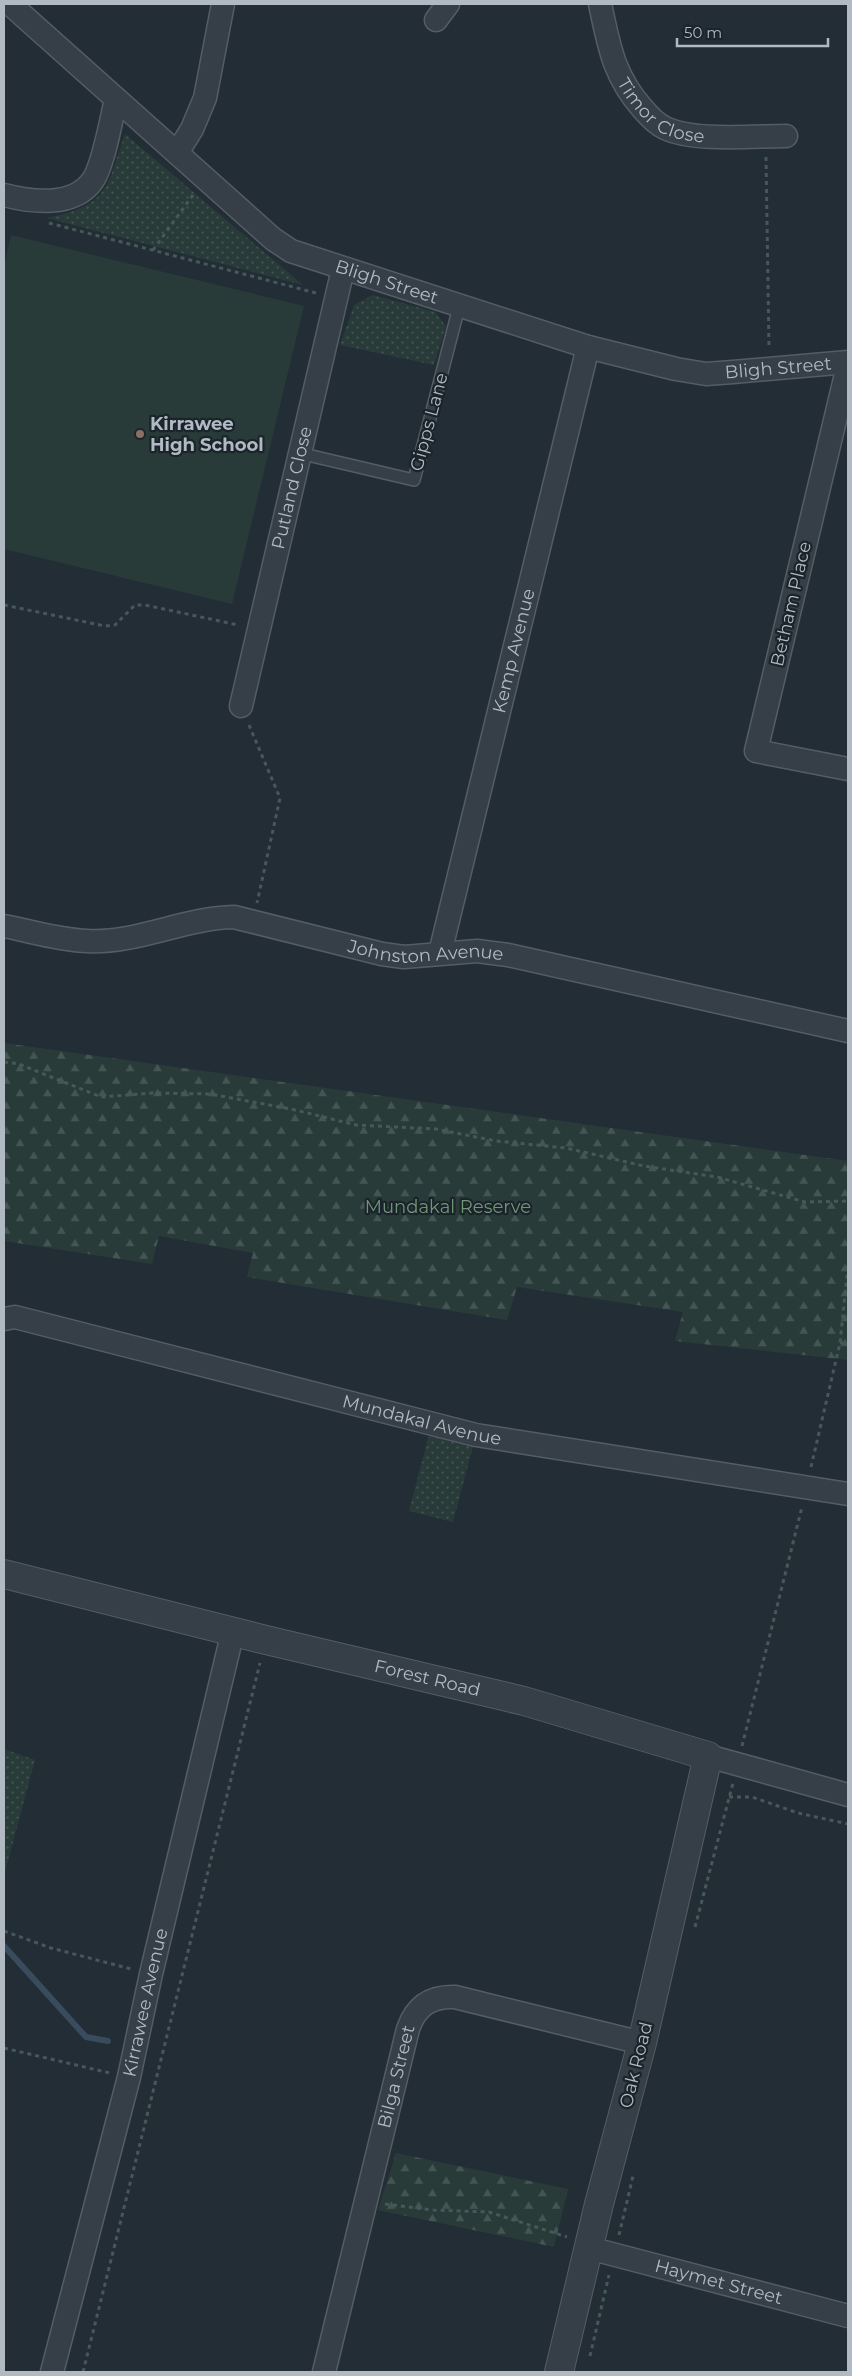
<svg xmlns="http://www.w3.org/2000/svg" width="852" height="2376" font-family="Montserrat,sans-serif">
  <defs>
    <pattern id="grass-dots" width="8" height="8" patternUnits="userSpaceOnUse" patternTransform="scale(1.25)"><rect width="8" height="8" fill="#283b39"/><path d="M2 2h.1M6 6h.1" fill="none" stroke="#455554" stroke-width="1.8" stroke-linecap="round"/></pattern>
    <pattern id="forest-firs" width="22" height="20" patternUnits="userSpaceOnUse" patternTransform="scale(1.25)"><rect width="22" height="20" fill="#283b39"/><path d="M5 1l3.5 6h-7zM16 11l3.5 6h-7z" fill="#455554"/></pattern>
  </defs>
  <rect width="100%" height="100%" fill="#232d36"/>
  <path fill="url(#grass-dots)" d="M125 134 303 285 47 218C109 205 106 189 125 134Z
    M373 295 435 312 446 326 434 365 340 345 354 305Z
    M432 1423 476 1435 453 1522 409 1511Z
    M4 1749 35 1760 4 1876Z"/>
  <path fill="url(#forest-firs)" d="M4 1043 848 1161V1360L675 1341 683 1312 517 1287 507 1320 247 1277 253 1253 159 1236 152 1264 4 1241Z
    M396 2153 568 2189 554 2247 378 2210Z"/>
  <path fill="#283b39" d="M11 235 304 306 232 604 4 549V266Z"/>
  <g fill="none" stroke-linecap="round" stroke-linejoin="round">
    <path stroke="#394c5e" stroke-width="6" d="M4 1946 86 2037 108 2041"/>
    <defs>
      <path id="service" d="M299 453 414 480 459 307"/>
      <g id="minor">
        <path id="s1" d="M10 4 273 239 291 251 588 347 676 369 706 374 733 372 848 362"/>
        <path id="s2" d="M600 4C609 45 613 75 642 108 648 115 656 124 665 128 694 142 753 136 786 136"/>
        <path d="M436 20 448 4"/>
        <path d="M177 153 192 129 205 98 223 4"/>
        <path d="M4 195C31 202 74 208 93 180 104 163 111 120 116 99"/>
        <path d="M848 366 756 751 848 769"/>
        <path id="s3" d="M241 706 343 269"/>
        <path id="s4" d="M4 926C30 931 59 940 87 941 135 944 184 918 234 917L382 954 404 957 477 951 508 955 848 1031"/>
        <path id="s5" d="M440 953 588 347"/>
        <path id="s6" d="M4 1319 15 1317 476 1435 848 1494"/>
        <path d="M708 1756 848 1795"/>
        <path id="s7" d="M589 2248 848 2316"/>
        <path id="s8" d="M52 2372 129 2077 151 1974 233 1631"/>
        <path id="s9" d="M324 2372 408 2029C416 2006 430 1996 455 1997L642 2043"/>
      </g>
      <g id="tertiary">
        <path id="s10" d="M4 1574 266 1640 524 1701 708 1756 642 2043 599 2204 559 2372"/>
      </g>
    </defs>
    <use href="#service" stroke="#545d64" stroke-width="14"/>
    <use href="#minor" stroke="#545d64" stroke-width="25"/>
    <use href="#tertiary" stroke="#545d64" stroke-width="30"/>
    <path stroke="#465858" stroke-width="3" stroke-dasharray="4 4" stroke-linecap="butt" d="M766 157 769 348
      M49 223 316 293
      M153 250 193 195
      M4 605 105 626 115 625 135 605H145L238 625
      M249 725 280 798 257 903
      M4 1062 19 1064 101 1097 153 1093 210 1094 291 1109 356 1125 436 1129 496 1141 566 1148 644 1166 717 1177 805 1202 848 1201
      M840 1343H848
      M811 1467 840 1343 848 1266
      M742 1746 802 1507
      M729 1797H752L798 1813 848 1824
      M695 1927 733 1783
      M4 1931 51 1948 131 1969
      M4 2048 110 2073
      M385 2204 433 2210 489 2212 567 2237
      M619 2235 633 2176
      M590 2356 609 2275
      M83 2372 260 1663"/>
    <use href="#service" stroke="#363f47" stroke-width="11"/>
    <use href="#minor" stroke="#363f47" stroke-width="22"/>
    <use href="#tertiary" stroke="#363f47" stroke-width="28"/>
  </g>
  <circle fill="#8d6e63" stroke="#1b242b" stroke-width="2" cx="140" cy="434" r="5"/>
  <g text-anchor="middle" stroke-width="4.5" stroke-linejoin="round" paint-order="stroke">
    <g font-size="18" fill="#b1bac3" stroke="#1b242b">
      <text dy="6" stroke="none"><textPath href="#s2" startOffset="132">Timor Close</textPath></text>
      <text dy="6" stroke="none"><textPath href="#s1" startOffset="475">Bligh Street</textPath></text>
      <text dy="6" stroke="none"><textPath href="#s1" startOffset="880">Bligh Street</textPath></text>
      <text transform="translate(429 422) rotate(-75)" y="6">Gipps Lane</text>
      <text dy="6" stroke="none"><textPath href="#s3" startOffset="224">Putland Close</textPath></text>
      <text transform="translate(791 604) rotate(-77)" y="6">Betham Place</text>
      <text dy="6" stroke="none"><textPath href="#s5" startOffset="311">Kemp Avenue</textPath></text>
      <text dy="6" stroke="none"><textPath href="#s4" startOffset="430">Johnston Avenue</textPath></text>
      <text dy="6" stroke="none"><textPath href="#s6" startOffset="431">Mundakal Avenue</textPath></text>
      <text dy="6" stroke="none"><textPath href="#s10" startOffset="436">Forest Road</textPath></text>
      <text dy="6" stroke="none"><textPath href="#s8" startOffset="381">Kirrawee Avenue</textPath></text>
      <text transform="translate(636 2065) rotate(-76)" y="6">Oak Road</text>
      <text dy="6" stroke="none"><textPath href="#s9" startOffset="304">Bilga Street</textPath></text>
      <text dy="6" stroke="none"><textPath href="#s7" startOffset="134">Haymet Street</textPath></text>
    </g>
    <g font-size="18" font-weight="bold" fill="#b1bac3" stroke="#1b242b" text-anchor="start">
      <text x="150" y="430">Kirrawee<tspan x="150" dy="21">High School</tspan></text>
    </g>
    <g font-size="18" fill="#719676" stroke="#1b242b">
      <text x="448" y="1213">Mundakal Reserve</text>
    </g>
  </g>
  <rect width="852" height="2376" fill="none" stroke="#b1bac3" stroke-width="10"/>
  <path d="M677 38v8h151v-8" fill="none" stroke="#b1bac3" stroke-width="2.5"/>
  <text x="684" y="38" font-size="15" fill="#b1bac3" stroke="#1b242b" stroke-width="4" paint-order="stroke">50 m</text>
</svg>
